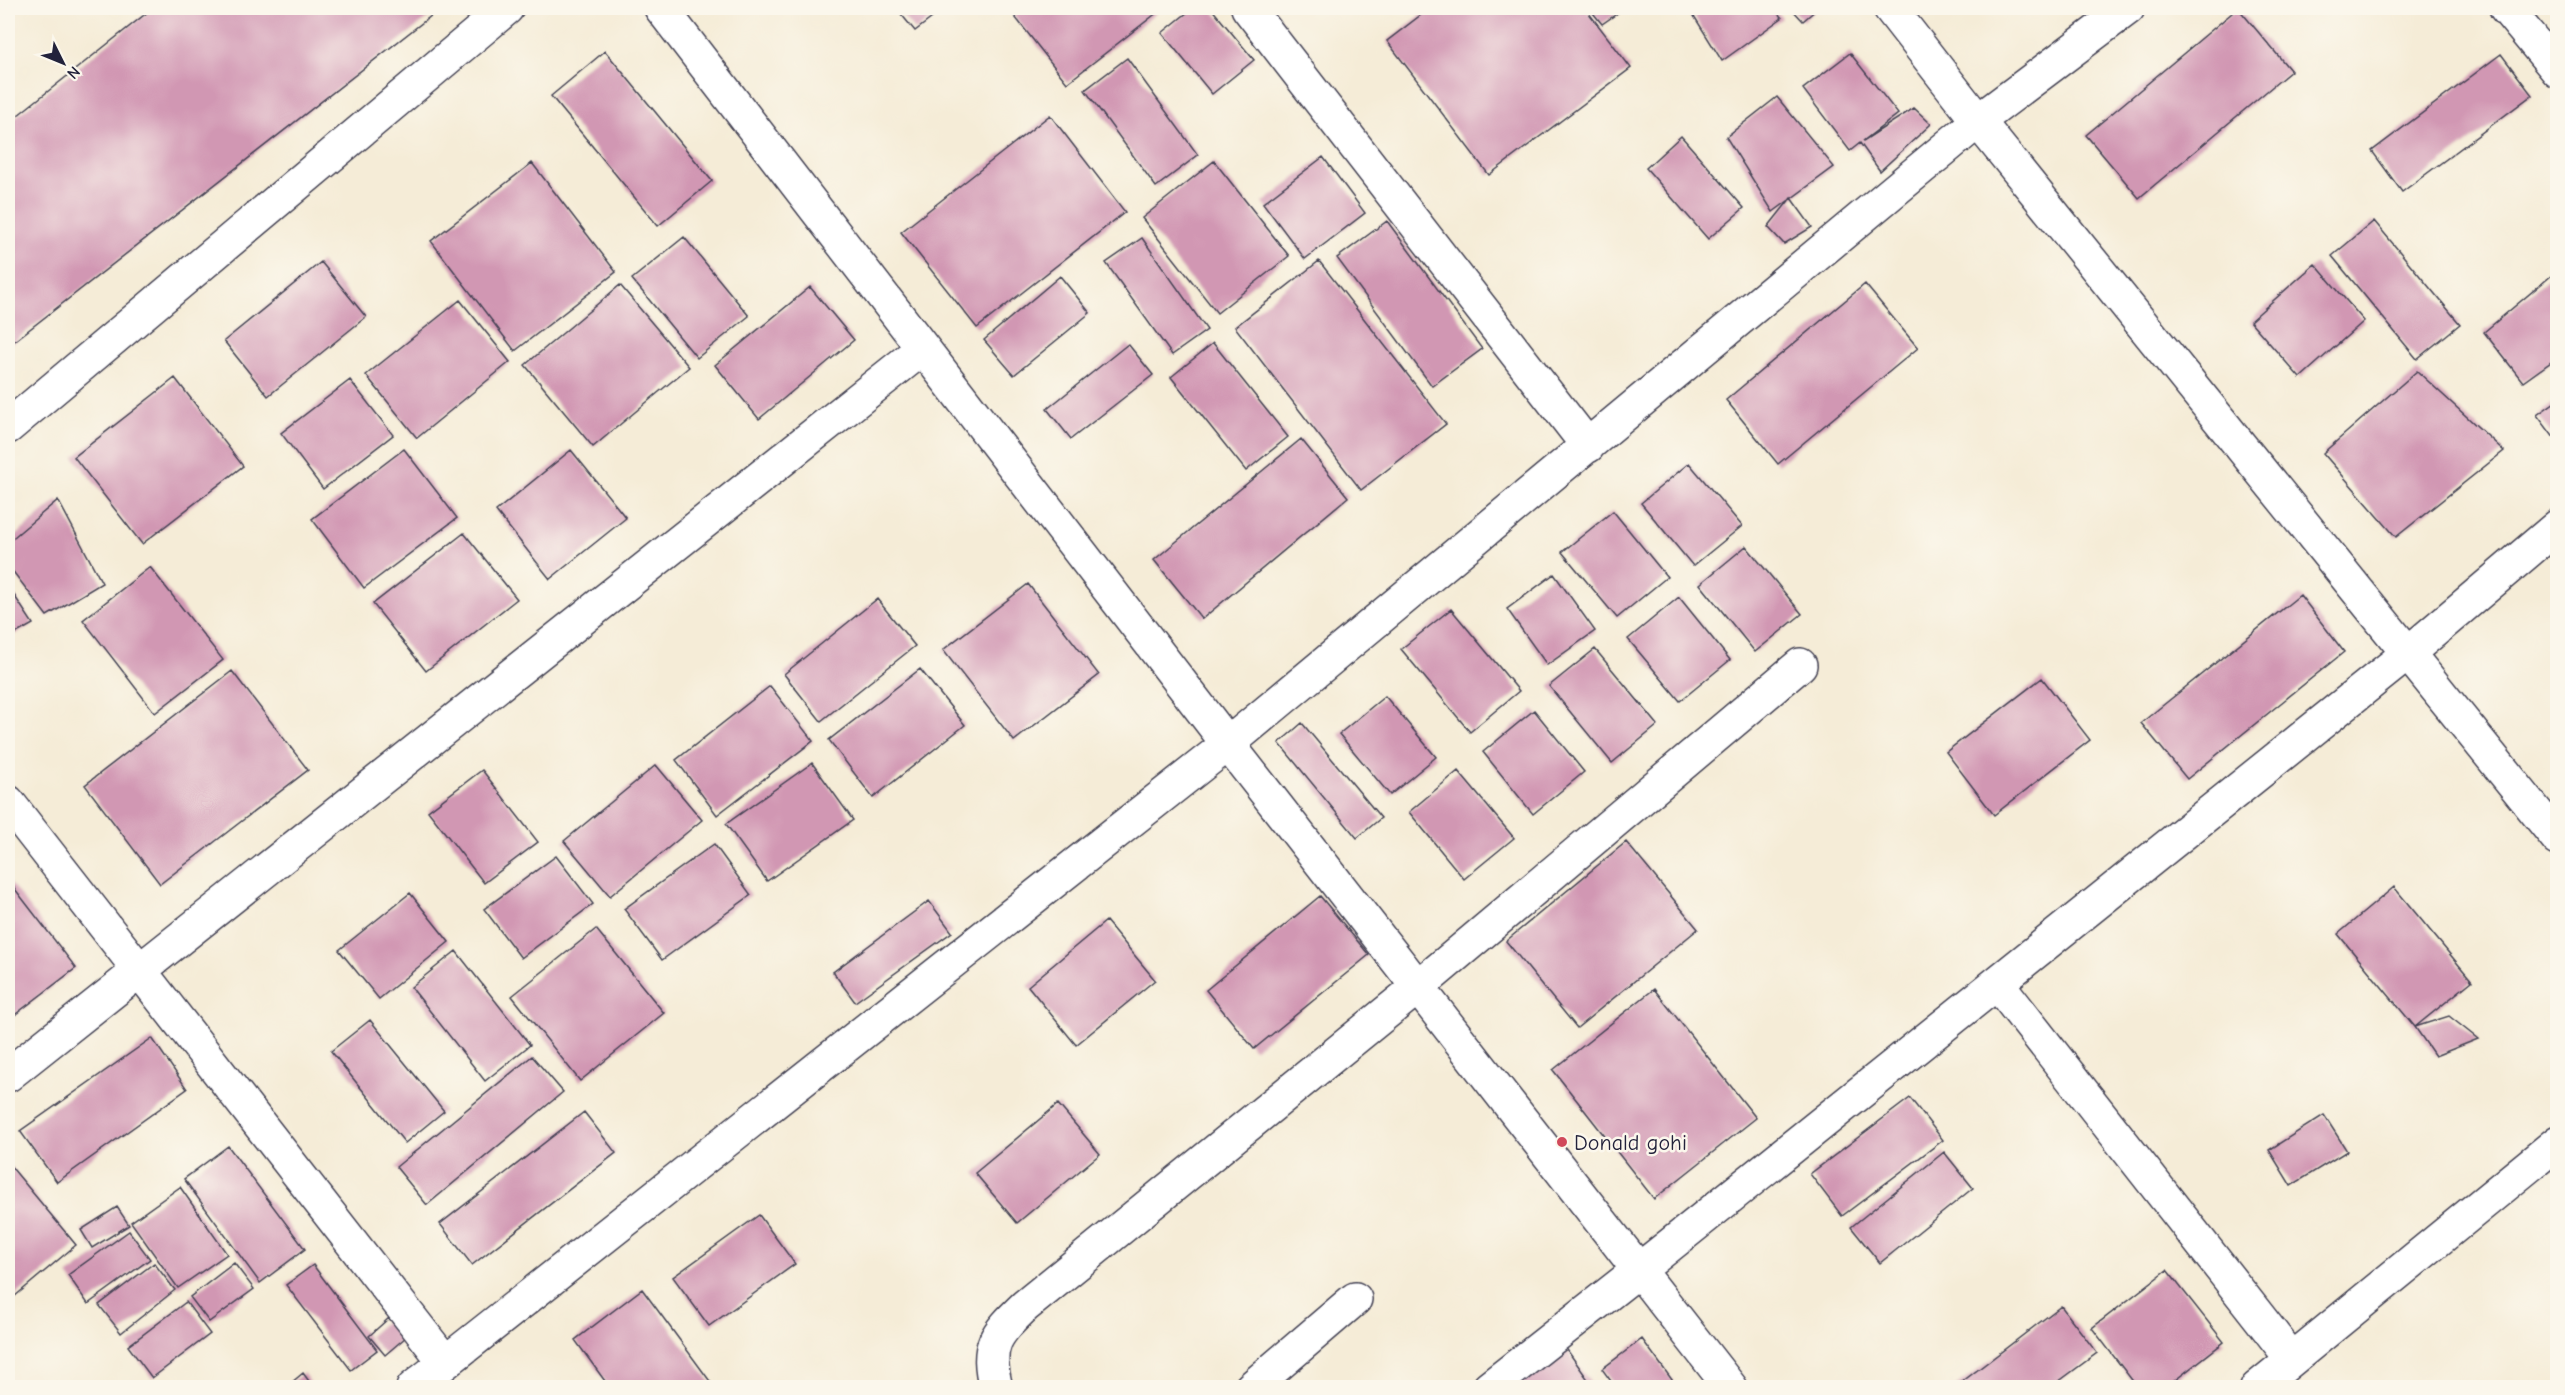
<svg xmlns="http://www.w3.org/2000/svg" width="2565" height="1395" font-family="'Comic Neue',sans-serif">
  <rect width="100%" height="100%" fill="#fbf7ec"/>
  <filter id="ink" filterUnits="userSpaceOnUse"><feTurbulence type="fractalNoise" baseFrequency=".0167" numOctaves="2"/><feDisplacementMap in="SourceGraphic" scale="12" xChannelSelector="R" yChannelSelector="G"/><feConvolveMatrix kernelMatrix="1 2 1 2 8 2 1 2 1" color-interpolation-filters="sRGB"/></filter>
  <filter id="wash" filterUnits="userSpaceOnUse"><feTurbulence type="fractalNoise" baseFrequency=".008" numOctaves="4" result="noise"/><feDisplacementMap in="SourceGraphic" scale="24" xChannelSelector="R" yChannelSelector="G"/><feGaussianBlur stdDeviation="1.35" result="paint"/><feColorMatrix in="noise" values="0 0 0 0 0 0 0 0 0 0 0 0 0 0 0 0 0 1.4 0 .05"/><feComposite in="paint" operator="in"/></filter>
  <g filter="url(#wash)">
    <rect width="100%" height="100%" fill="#f5ecd7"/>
    <g id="blocks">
      <path fill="#d197b3" d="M153 8H441L8 346V123Z
        M896 8H945L915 31Z
        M1008 8H1163L1067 83Z
        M1193 8H1211L1254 60 1212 94 1162 33Z
        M1430 8H1585L1631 68 1489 175 1387 41Z
        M1589 8H1625L1602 24Z
        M1689 8H1773L1782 18 1722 61Z
        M1791 8H1818L1803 21Z
        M2238 8 2291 71 2139 198 2086 135Z
        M605 51 712 181 658 226 551 96Z
        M1850 53 1898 114 1863 141 1914 108 1931 124 1880 171 1860 143 1850 151 1803 89Z
        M2501 54 2532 95 2402 192 2372 151Z
        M1127 58 1198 155 1156 187 1085 90Z
        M1777 97 1834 167 1773 212 1726 137Z
        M1050 115 1125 212 977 328 901 232Z
        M1681 136 1744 208 1708 239 1646 168Z
        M1323 157 1365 213 1305 259 1263 203Z
        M1214 161 1289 256 1217 313 1142 218Z
        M532 163 616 272 515 351 431 241Z
        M1791 198 1812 227 1784 244 1768 227Z
        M1387 221 1482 349 1432 386 1337 258Z
        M2374 221 2460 324 2417 359 2332 256Z
        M684 237 749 316 697 358 632 279Z
        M1142 238 1207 330 1172 355 1106 263Z
        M1319 261 1446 424 1361 490 1235 327Z
        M321 262 366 317 268 396 224 341Z
        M2315 264 2364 321 2300 378 2250 321Z
        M2558 270V357L2523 382 2484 332Z
        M1060 276 1090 313 1014 375 984 340Z
        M1865 284 1918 348 1778 464 1726 400Z
        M620 285 689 367 593 447 525 365Z
        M810 287 854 340 759 419 715 365Z
        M460 300 510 362 417 438 366 375Z
        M1213 343 1288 437 1246 471 1171 377Z
        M1128 344 1153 375 1071 439 1047 409Z
        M2417 371 2504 451 2396 537 2323 453Z
        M175 378 243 466 142 544 74 457Z
        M350 380 393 435 323 489 281 433Z
        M2558 400V443L2537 415Z
        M1301 439 1348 497 1202 619 1154 560Z
        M404 449 457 518 364 588 312 519Z
        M571 450 626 518 550 579 496 511Z
        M1689 463 1742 526 1693 566 1641 503Z
        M58 500 102 583 47 616 8 565V542Z
        M1613 511 1667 577 1617 618 1562 552Z
        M464 533 517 599 426 671 373 604Z
        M1746 546 1802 614 1755 652 1700 584Z
        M150 567 223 660 155 713 83 620Z
        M1554 574 1595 631 1547 665 1507 609Z
        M1028 584 1099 675 1014 741 943 650Z
        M8 586 33 624 8 638Z
        M2300 595 2344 652 2187 779 2141 723Z
        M1679 597 1730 660 1680 701 1628 639Z
        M877 599 915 646 821 721 784 674Z
        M1451 609 1519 691 1470 732 1401 649Z
        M1595 649 1658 725 1612 763 1549 686Z
        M920 669 965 725 873 798 829 740Z
        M232 671 308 770 160 884 85 785Z
        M2042 678 2090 740 1994 815 1946 752Z
        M770 686 813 741 717 815 676 760Z
        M1385 696 1436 757 1390 795 1339 734Z
        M1534 710 1584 772 1533 814 1483 752Z
        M1302 723 1381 818 1357 838 1279 743Z
        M812 763 853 820 767 881 726 824Z
        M656 765 702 820 610 896 564 841Z
        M482 770 538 842 484 883 428 811Z
        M1458 771 1514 838 1464 879 1409 812Z
        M1626 842 1698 929 1577 1028 1506 941Z
        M714 844 751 895 662 960 624 909Z
        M556 856 593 904 521 958 484 909Z
        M8 880 76 968 8 1020Z
        M2394 887 2472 981 2415 1027 2449 1016 2478 1039 2435 1056 2415 1027 2338 934Z
        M410 893 449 942 379 999 339 950Z
        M1320 896 1369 955 1254 1049 1206 990Z
        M929 901 952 932 855 1002 833 972Z
        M1106 921 1155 980 1076 1045 1028 986Z
        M596 929 664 1013 580 1081 512 996Z
        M456 951 530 1045 485 1081 411 987Z
        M1654 989 1756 1118 1654 1199 1553 1070Z
        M370 1020 444 1111 405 1143 331 1051Z
        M152 1038 187 1089 57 1182 20 1131Z
        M532 1056 563 1092 427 1205 396 1167Z
        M1910 1098 1943 1140 1842 1216 1810 1174Z
        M1058 1104 1100 1154 1017 1223 975 1173Z
        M584 1112 616 1153 472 1265 440 1224Z
        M2324 1115 2347 1151 2291 1186 2269 1150Z
        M228 1146 305 1249 260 1283 184 1179Z
        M1944 1152 1973 1188 1880 1263 1851 1227Z
        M8 1163 76 1245 8 1302Z
        M180 1187 227 1254 178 1288 131 1222Z
        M117 1207 129 1225 92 1248 81 1230Z
        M759 1215 795 1264 709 1326 673 1277Z
        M129 1231 150 1259 88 1304 68 1275Z
        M154 1263 175 1290 121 1333 99 1305Z
        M234 1263 254 1289 209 1322 190 1297Z
        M313 1265 377 1350 351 1370 286 1285Z
        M2167 1270 2224 1342 2165 1388H2138L2092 1328Z
        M642 1289 715 1388H610L575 1340Z
        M186 1302 210 1334 152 1378 128 1346Z
        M2061 1306 2097 1353 2058 1382 2065 1388H1954Z
        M389 1318 406 1337 385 1355 369 1336Z
        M1642 1339 1678 1388H1616L1602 1369Z
        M1565 1347 1594 1388H1521L1517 1382Z
        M303 1373 314 1388H285Z"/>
    </g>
  </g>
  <g filter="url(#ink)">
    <use href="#blocks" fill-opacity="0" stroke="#424052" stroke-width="1.5"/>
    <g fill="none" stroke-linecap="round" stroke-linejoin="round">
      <defs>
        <path id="minor" d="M661 8 1228 744 1731 1388
          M1248 8 1588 446
          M1890 8 1978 121 2558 839
          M2506 8 2558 71
          M8 427 507 8
          M8 802 445 1362
          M1997 983 2292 1359
          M8 1075 923 348
          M413 1388 1228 744 1978 121 2128 8
          M996 1388C985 1345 995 1335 1025 1306L1419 986 1800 665
          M1251 1388 1355 1299
          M1489 1388 1639 1270 2407 654 2558 526
          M2257 1388 2558 1142"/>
      </defs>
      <use href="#minor" stroke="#424052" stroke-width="36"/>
      <use href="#minor" stroke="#fff" stroke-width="33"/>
    </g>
  </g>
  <circle fill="#d1495b" stroke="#fbf7ec" stroke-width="2" cx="1562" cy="1142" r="6"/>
  <g text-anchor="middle" stroke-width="5" stroke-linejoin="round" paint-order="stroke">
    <g font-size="22" fill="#22223b" stroke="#fbf7ec" text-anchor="start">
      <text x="1574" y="1150">Donald gohi</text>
    </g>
  </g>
  <rect width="2565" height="1395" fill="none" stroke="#fbf7ec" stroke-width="30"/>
  <g transform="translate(63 63) rotate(133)" stroke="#fbf7ec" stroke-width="4.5" paint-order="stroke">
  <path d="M0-4.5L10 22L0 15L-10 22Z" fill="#22223b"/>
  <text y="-9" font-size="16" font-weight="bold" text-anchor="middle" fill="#22223b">N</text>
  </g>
</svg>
